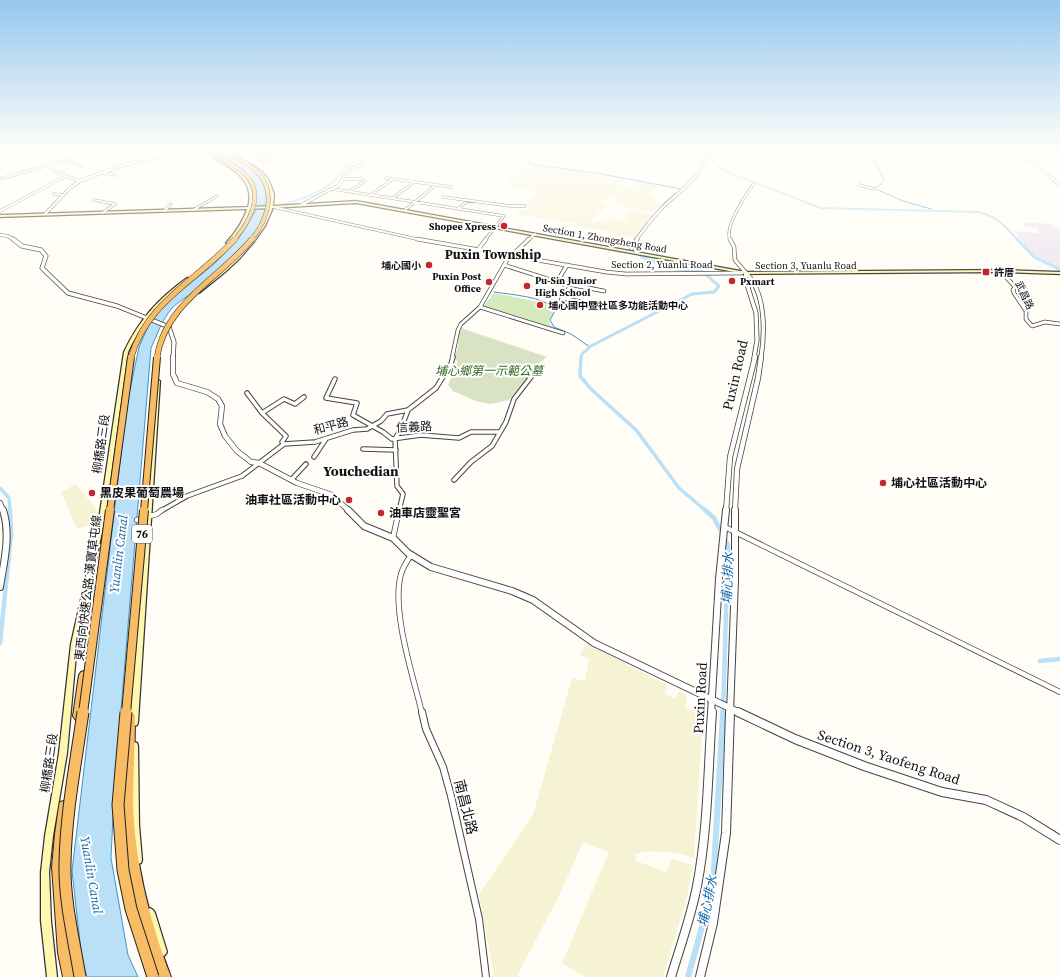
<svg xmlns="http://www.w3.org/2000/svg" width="1060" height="977" font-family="'Source Serif 4','Noto Sans TC',serif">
  <rect width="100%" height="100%" fill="#fffdf5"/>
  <path fill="#eee6ef" d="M1022 222 1052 224 1060 230V269L1040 260 1030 252 1014 231 1040 233 1036 228 1026 227Z"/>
  <path fill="#f6f3d4" d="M525 164 612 176 606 183 612 184 618 177 625 179 619 185 626 187 628 185 635 186 640 181 660 185 651 195 658 197 654 202 662 204 652 212 613 204 618 197 610 195 604 201H598V202L608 205 589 222 594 223 600 220 607 222 613 218 625 222 627 219 624 218 626 216 625 215 630 210 653 215 637 237 626 235 621 239 613 238 616 233 576 226 577 224 574 223 515 214 519 211H525L531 205 526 204 538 193 532 191V190L528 188 507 187 511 177H513Z
    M76 484 97 510 94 524 77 529 61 492Z
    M586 643 667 685 665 694 675 698 679 691 687 696 685 708 703 715 694 858 678 853 653 851 635 854 636 861 666 872 672 859 693 865 686 901 663 977H585L562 963 609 852 583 842 560 894 518 974 519 977H494L479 894 533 815 572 678 585 681 589 659 580 655Z"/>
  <path fill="#d5ebbd" d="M246 150H274L284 154 275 159 277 160 262 165C257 160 248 156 246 150Z
    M494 293 558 306 549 321 551 326 561 331 483 307Z"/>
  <path fill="#d9e3c4" d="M461 328 547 357 530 370V375L509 400 490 404 476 401 453 391 448 385 458 362 454 358 458 347 459 332Z"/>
  <path fill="#b9e0f7" stroke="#3f96cf" d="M209 150C213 150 218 150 221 150 229 152 246 165 252 170 262 179 267 188 266 202 264 238 220 270 194 291 187 297 178 302 172 308 162 320 157 335 151 348L114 795 111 858 128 955 138 977H87L82 960 72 871 127 404 139 347 151 320 162 306 213 265 237 241 255 212 256 191 253 181 242 171Z"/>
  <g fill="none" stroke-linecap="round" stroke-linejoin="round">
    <path stroke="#3f96cf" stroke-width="1" d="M539 150 528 162 530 164 602 174 681 189 665 202 651 218
      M868 150C872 161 880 169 884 180L881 183 882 184 874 188
      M876 189 903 201 931 209
      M634 252 629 249 643 228
      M638 254 642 257
      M494 292C514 295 540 296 556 309L550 320 554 327 571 334 590 347"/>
    <path stroke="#b9e0f7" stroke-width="2" d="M706 150 710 153 709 158 724 170 732 174 821 208 977 212C996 215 1006 227 1018 240
      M285 204C322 193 337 186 355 150"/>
    <path stroke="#b9e0f7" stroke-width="3" d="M1017 239 1034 257 1057 268 1060 271
      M581 358 582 354 591 346 692 294 714 292 719 286 702 271 675 269 642 257"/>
    <path stroke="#b9e0f7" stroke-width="3.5" d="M581 357 580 376 591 389 637 431 679 488 706 511
      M0 488 9 498 10 511"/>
    <path stroke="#b9e0f7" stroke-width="4.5" d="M705 510 714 518 728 545 723 713
      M0 643 11 534 10 510
      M1040 661 1060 659"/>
    <path stroke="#b9e0f7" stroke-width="6" d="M688 977 713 887 723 712"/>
    <defs>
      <path id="minor-far4" d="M6 150 2 154 12 153 19 150
        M35 150 45 153 67 150
        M707 154H713
        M65 160 81 166
        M104 173 116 175
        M66 176 80 181
        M386 178 451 187
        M0 179 69 159 83 150
        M344 179H362
        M860 185 873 189
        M333 189 504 216 485 240
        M350 191 365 181
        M54 194 63 195
        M372 194 393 179
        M443 197 510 206H525
        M393 198 414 182
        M94 200 115 204 102 213
        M273 207 421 240
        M459 208 469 200
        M193 210 217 196
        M405 210 436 185
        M0 211 66 176 54 171 49 165
        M164 211 171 204
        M528 240 535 234
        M730 240C724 226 746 195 754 183"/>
      <path id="minor-far3" d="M417 239 606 272 626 274 742 273
        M730 239 734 247 735 260 746 273
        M477 251 486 239
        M504 265 557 282 604 291
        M999 269 1015 287 1013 290 1014 293 1026 311V319L1032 326 1045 322 1060 324
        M557 282 567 265
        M562 298 597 305
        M480 307 563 333
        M559 308 566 284
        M452 358 458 330 461 324 480 307 507 260 529 239"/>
      <path id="minor-far2" d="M335 379 326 398 357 403 353 415 383 432 392 439 421 435 459 438 471 432H499
        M247 393 262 413 286 436 282 442 284 444
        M262 413 284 399 295 404 304 397
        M363 449 396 450
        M314 457 326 439
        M291 480 306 464
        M454 480 471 462 492 446 506 422 514 399 531 377
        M161 511 187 496 242 476 284 444 315 442 353 430 367 429 381 421 387 414 408 410
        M399 511 403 494 397 486 395 439 401 429 408 410 436 388 451 364 453 357"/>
      <path id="minor-far1" d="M137 520 157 514 162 510
        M725 527 1060 692
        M393 538 399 510
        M411 555C407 561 403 567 401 574 391 610 413 676 422 713"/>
      <path id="minor" d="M422 712 426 729 443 767 451 796 479 919 486 977"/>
      <path id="tertiary-far4" d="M999 150 1030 160 1060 185
        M301 205 339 185 351 167 360 166 377 150
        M45 214 70 188 80 181 117 167 184 150
        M0 235 8 236 14 240
        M636 240C644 229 652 218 662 208 678 192 702 178 707 154L703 150"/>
      <path id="tertiary-far3" d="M13 239 22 246 41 250 46 256 42 268 68 293 117 306 169 327 174 342 173 358
        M637 239 634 247 637 252
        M746 273 745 278 756 313 757 340 754 358
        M746 273C766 293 765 332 761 358"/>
      <path id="tertiary-far2" d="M173 357V374L177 383 207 392 218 399 222 406 220 424 225 436 237 451 251 462 259 463 297 483 332 495 349 511
        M0 503 3 511
        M726 511 730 457 755 357
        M735 511 737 469 758 378 761 357"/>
      <path id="tertiary-far1" d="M348 510 364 526 393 538 408 553 431 567 512 591 533 600 594 643 740 713
        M0 587C4 562 11 535 3 510
        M711 713 719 579 726 510
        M730 713 735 580V510"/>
      <path id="tertiary" d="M738 712 795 739 864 766 942 792 986 800 1023 817 1060 840
        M671 977C680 947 691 917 697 886 708 829 708 770 712 712
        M700 977 713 923 726 833 730 712"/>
      <path id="secondary" d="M201 150H205C226 163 260 176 251 207L270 206C272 184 267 178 250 166L251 164 262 172 268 179 274 194 273 206 356 201 746 272 1001 270 1060 272V274L1001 272 746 274 356 203 272 208V210L265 226 253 243 240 258 225 272 199 293 197 292 198 291C221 273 264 238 269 208L250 209C247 222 238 233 229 244H228L226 243C235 233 243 222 247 209L0 217V215L248 207C257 175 222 164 201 150Z
        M227 150H230L239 157 237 158Z
        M187 278 190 279C183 285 175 290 168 297 150 312 138 331 128 352L105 519 77 644 67 753 53 836 49 872 51 921 57 977H47L41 921V872L45 836 59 753 71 644 99 519 124 352C140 319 157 300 187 278Z
        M156 380H158L160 381 138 722 137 725 134 726 131 725 130 722 131 702Z
        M134 742 137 743 138 746 139 825 142 860 141 863 138 864 135 863 134 860 131 825 130 746 131 743Z
        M150 908 153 910 155 913 167 952 165 955 162 957 159 955 157 952 145 913 147 910Z"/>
      <path id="trunk" d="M208 150 220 156 221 157 218 158 204 150Z
        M84 671 87 672 89 675 83 716 81 719 78 721 75 719 73 716 79 675 81 672Z
        M130 711 133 713 135 716C135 746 133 775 133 805 135 864 150 922 171 977H159C138 922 123 864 123 805 122 775 126 746 125 716L127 713Z
        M64 801 68 802 69 806 65 834 64 867 70 953 75 977H63L58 953 52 867 55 834 59 806 60 802Z"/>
    </defs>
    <use href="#minor-far4" stroke="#444" stroke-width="3"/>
    <use href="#minor-far3" stroke="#444" stroke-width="4.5"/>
    <use href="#minor-far2" stroke="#444" stroke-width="5.5"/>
    <use href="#minor-far1" stroke="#444" stroke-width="6"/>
    <use href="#minor" stroke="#444" stroke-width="8"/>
    <use href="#tertiary-far4" stroke="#444" stroke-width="3.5"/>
    <use href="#tertiary-far3" stroke="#444" stroke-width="5"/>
    <use href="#tertiary-far2" stroke="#444" stroke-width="6"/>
    <use href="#tertiary-far1" stroke="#444" stroke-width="8"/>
    <use href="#tertiary" stroke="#444" stroke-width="10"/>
    <use href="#secondary" stroke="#333" stroke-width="2.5"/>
    <use href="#trunk" stroke="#222" stroke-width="2"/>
    <use href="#minor-far4" stroke="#fff" stroke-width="2"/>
    <use href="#minor-far3" stroke="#fff" stroke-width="3"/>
    <use href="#minor-far2" stroke="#fff" stroke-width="3.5"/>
    <use href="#minor-far1" stroke="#fff" stroke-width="4.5"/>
    <use href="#minor" stroke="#fff" stroke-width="6"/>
    <use href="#tertiary-far4" stroke="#fff" stroke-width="2.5"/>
    <use href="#tertiary-far3" stroke="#fff" stroke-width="3.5"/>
    <use href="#tertiary-far2" stroke="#fff" stroke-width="4.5"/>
    <use href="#tertiary-far1" stroke="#fff" stroke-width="6"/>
    <use href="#tertiary" stroke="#fff" stroke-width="8"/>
    <use href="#secondary" fill="#fff6b0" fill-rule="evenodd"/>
    <use href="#trunk" fill="#f7bc64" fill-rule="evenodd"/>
    <defs>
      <path id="trunk-bridge-far4" d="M208 150C221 158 236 165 247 176 265 196 248 224 234 240
        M224 151C235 157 247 162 256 171 278 191 267 221 251 240"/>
      <path id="trunk-bridge-far3" d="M131 358C146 302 198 280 235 239
        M157 358C164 304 220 278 252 239"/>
      <path id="trunk-bridge-far2" d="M110 511 131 357
        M144 511 157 357"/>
      <path id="trunk-bridge-far1" d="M83 713 110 510
        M126 713 144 510"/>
      <path id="trunk-bridge" d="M126 712 118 805 123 870 131 909 153 977
        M80 977C74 940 64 900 65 863 66 812 76 762 83 712"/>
    </defs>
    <use href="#trunk-bridge-far4" stroke="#222" stroke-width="4.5" stroke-linecap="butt"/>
    <use href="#trunk-bridge-far3" stroke="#222" stroke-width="6" stroke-linecap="butt"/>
    <use href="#trunk-bridge-far2" stroke="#222" stroke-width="8" stroke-linecap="butt"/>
    <use href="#trunk-bridge-far1" stroke="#222" stroke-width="10" stroke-linecap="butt"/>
    <use href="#trunk-bridge" stroke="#222" stroke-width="13" stroke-linecap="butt"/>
    <use href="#trunk-bridge-far4" stroke="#f7bc64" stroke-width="3.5"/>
    <use href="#trunk-bridge-far3" stroke="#f7bc64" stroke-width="5"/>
    <use href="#trunk-bridge-far2" stroke="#f7bc64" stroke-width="6"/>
    <use href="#trunk-bridge-far1" stroke="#f7bc64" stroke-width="8"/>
    <use href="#trunk-bridge" stroke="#f7bc64" stroke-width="11"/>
  </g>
  <linearGradient id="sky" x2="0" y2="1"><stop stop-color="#95c6ee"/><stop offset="0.52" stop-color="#fffefa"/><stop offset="1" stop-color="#fffefa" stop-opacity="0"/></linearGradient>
  <rect width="1060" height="287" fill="url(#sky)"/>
  <g fill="#c4262e" stroke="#fff" stroke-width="1.5">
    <circle cx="504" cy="226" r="4"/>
    <circle cx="429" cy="265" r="4"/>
    <rect x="982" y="268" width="8" height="8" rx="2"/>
    <circle cx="732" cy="281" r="4"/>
    <circle cx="489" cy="282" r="4"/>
    <circle cx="527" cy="286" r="4"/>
    <circle cx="540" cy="305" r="4"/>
    <circle cx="883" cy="483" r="4"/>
    <circle cx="92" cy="493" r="4"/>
    <circle cx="349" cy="500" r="4"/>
    <circle cx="381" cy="513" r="4"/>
  </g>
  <g text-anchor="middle" stroke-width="4" stroke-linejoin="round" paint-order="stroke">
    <g font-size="10" font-weight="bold" fill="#111" stroke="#fff" text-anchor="start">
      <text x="496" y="230" text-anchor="end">Shopee Xpress</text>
      <text x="421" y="269" text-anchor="end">埔心國小</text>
      <text x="994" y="276">許厝</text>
      <text x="481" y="280" text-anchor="end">Puxin Post<tspan x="481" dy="12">Office</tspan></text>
      <text x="535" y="284">Pu-Sin Junior<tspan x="535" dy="12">High School</tspan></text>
      <text x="740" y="285">Pxmart</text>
      <text x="548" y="309">埔心國中暨社區多功能活動中心</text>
    </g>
    <g font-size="10" fill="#111" stroke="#fff">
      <text transform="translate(605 238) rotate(10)" y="4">Section 1, Zhongzheng Road</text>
      <text x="662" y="268">Section 2, Yuanlu Road</text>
      <text x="806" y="269">Section 3, Yuanlu Road</text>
      <text transform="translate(1025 295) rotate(65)" y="4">武昌路</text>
    </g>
    <rect fill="#fff" stroke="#585858" stroke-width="1" x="132" y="525" width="20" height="18" rx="3"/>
    <g font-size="11" font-weight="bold" fill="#111">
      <text x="142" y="538">76</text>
    </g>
    <g font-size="12" font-style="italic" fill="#2f6b1f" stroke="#fff">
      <text x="489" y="375">埔心鄉第一示範公墓</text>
    </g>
    <g font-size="12" fill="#111" stroke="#fff">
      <text transform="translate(331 426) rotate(-15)" y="4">和平路</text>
      <text transform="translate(414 427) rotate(-2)" y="4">信義路</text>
      <text transform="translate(101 444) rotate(-82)" y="4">柳橋路三段</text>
      <text transform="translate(88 588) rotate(-83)" y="4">東西向快速公路 漢寶草屯線</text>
      <text transform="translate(49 763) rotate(-82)" y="4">柳橋路三段</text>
    </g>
    <g font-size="12" font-weight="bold" fill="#111" stroke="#fff" text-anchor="start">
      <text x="891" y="487">埔心社區活動中心</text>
      <text x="100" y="497">黑皮果葡萄農場</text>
      <text x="341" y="504" text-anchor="end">油車社區活動中心</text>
      <text x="389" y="517">油車店靈聖宮</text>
    </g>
    <g font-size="13" font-weight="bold" fill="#111" stroke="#fff">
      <text x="493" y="259">Puxin Township</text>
    </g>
    <g font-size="13" font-style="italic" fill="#1768a6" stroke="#fff">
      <text transform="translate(118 554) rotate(-83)" y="5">Yuanlin Canal</text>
      <text transform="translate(727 578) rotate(-88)" y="5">埔心排水</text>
      <text transform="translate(92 875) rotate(80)" y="5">Yuanlin Canal</text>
      <text transform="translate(707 901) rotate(-78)" y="5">埔心排水</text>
    </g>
    <g font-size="14" fill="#111" stroke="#fff">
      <text transform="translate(735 375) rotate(-77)" y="5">Puxin Road</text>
      <text transform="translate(700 698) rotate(-87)" y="5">Puxin Road</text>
      <text transform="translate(889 757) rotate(18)" y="5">Section 3, Yaofeng Road</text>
      <text transform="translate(466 807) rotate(76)" y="5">南昌北路</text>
    </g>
    <g font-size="14" font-weight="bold" fill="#111" stroke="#fff">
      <text x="361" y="476">Youchedian</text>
    </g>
  </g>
</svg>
